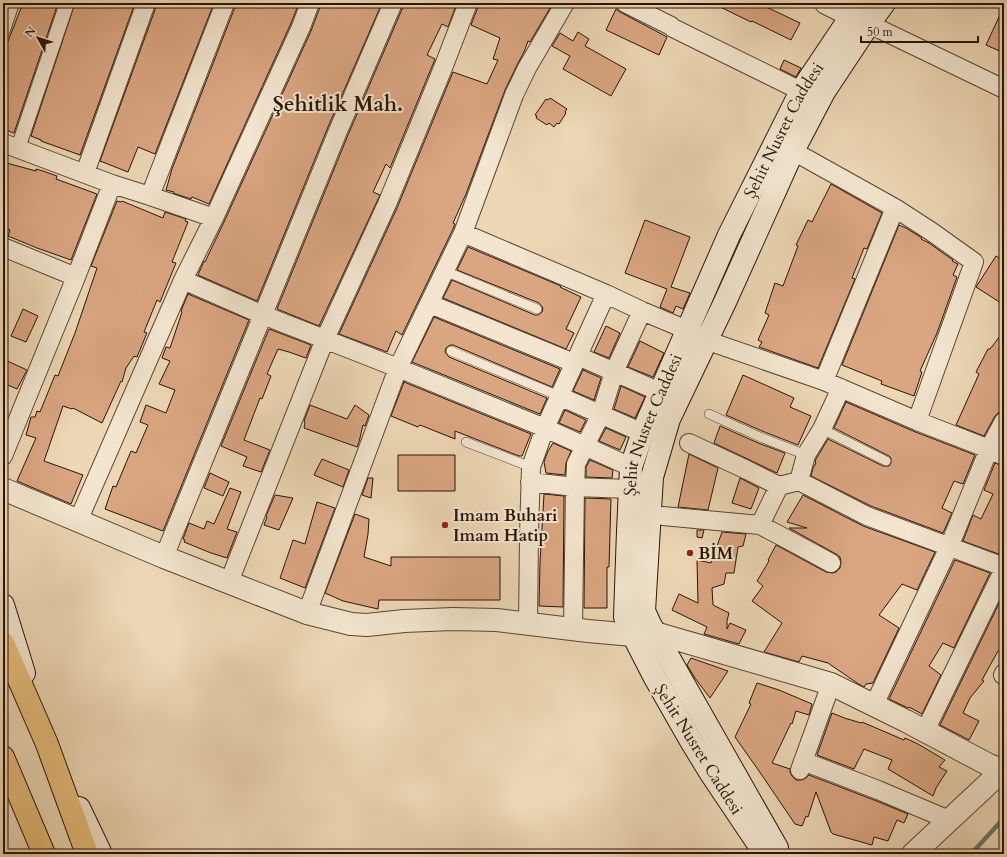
<svg xmlns="http://www.w3.org/2000/svg" width="1007" height="857" font-family="Cardo,serif">
  <rect width="100%" height="100%" fill="#edd7b5"/>
  <filter id="stains"><feTurbulence type="fractalNoise" baseFrequency=".005" numOctaves="4"/><feColorMatrix values="0 0 0 0 .2 0 0 0 0 .09 0 0 0 0 .02 0 0 0 .5 -.17"/></filter>
  <radialGradient id="worn" r=".72"><stop offset=".6" stop-color="#630" stop-opacity="0"/><stop offset="1" stop-color="#630" stop-opacity=".3"/></radialGradient>
  <g fill="none" stroke-linecap="round" stroke-linejoin="round">
    <path stroke="#6c7869" stroke-width="4.5" d="M971 854 1004 818"/>
  </g>
  <path fill="#daa682" stroke="#291407" d="M23 3H58L14 133 3 129V54Z
    M75 3H135L80 155 41 141V140L31 136Z
    M156 3H214L155 154 138 147 128 172 100 161 156 7Z
    M235 3H299L291 23 209 204 192 197 191 199 173 193 174 192 166 190 172 169 235 7Z
    M320 3H382L328 127 257 301 198 275 204 261 205 262 224 222 311 31 320 7Z
    M403 3H457L448 27 442 24 427 55 435 59 433 64 390 168 386 164 373 192 380 195 319 326 277 309 348 135 403 7Z
    M478 3H553L530 42 528 41 524 52 518 63 505 90 466 194 453 223 455 224 453 229 402 335 396 331 387 352 339 334 397 208 453 72 487 84 498 60 493 59 500 38 471 25 478 7Z
    M712 3H758L800 23 791 40 752 21 751 22Z
    M1004 6V53L986 45Z
    M616 9 620 12 667 37 659 55 606 30Z
    M578 32 589 39 585 46 626 69 611 96 563 69 570 56 552 46 560 33 573 41Z
    M784 60 801 68 796 77 780 69Z
    M550 98 567 109 565 112 566 113 559 124 557 123 554 127 549 123 547 125 536 118 537 116 535 115 546 99 548 100Z
    M3 162 36 171V169L43 171 57 176 56 179 97 194 71 260 37 248 8 236 10 230 3 228Z
    M831 184 882 213 867 249 864 248 852 278 855 279 818 368 759 347 762 342 758 340 769 315 765 313 775 283 783 286 798 246 796 245 808 220 812 222Z
    M117 201 121 202 122 201 163 218 165 212 186 219 185 221 188 222 172 262 176 263 160 302 157 300 144 332 147 333 137 357 134 356 126 368 122 382 121 381 102 423 73 408 72 409 63 406 44 461 83 475 71 504 17 481 36 438 26 435 31 417H35L37 411 40 412 55 375 58 376 75 333 97 268 91 266Z
    M645 220 690 237 671 287 690 293 683 309 676 306 673 313 660 307 667 289 625 273Z
    M899 225 906 228 922 238 921 239 929 243 953 260 952 261 958 264 953 275 957 277 937 333 920 371 922 372 914 396 881 384 882 381 842 365Z
    M468 247 561 286 560 287 581 297 566 329 574 333 566 349 443 298 452 280 535 315H538L542 312 543 308 539 303 457 270Z
    M996 256 1004 261V305L976 287Z
    M188 294 249 320 163 531 105 509 113 486 116 487 131 451 136 453 148 425 140 422 146 405 166 413 175 390 159 384 170 361 162 358 166 347 170 348 182 312 181 311Z
    M23 309 38 316 26 342 11 336Z
    M434 317 560 369 552 387 453 345H450L446 348 445 352 449 357 547 398 540 414 412 362Z
    M606 326 620 333 609 358 594 352Z
    M269 329 311 345 306 358 289 352 278 349 267 374 271 376 262 399 260 398 244 440 270 450 261 472 243 466 247 457 221 446Z
    M1004 331V411L999 412 995 416 984 436 956 425 979 374 976 372 988 349H990Z
    M640 341 664 353 653 377 628 367Z
    M3 359 27 370 17 389 3 383Z
    M583 370 601 378 594 400 573 391Z
    M743 375 794 398 790 407 811 416 798 445 762 431 726 415Z
    M404 382 531 434 522 456H519L455 431V439L420 425 418 427 391 416Z
    M621 386 645 397 635 418 614 409Z
    M846 402 913 431 975 455 963 484 954 481 942 508 952 513 943 533 871 506 811 476 813 468 816 463 815 462 816 459 828 439 883 466H889L891 463V458L889 456 834 428Z
    M310 405 347 419 355 405 369 415 365 426 363 425 359 442 357 447 304 428 305 422 304 421Z
    M565 410 586 420 580 432 559 423Z
    M720 426 758 443 785 453 777 473 714 443Z
    M606 428 626 437 620 450 599 441Z
    M553 443 571 451 566 463 565 475 546 473 544 462 548 451Z
    M689 454 718 468 708 510 678 507Z
    M398 455H455V491H398Z
    M322 459 349 470 343 487 314 475Z
    M590 460 613 470 612 478 586 477V467Z
    M995 463 1004 466V556L963 541 973 515 981 519 993 494 984 490Z
    M210 473 229 482 223 496 204 488Z
    M368 478H373L371 498 362 495Z
    M740 478 759 488 751 509 732 503Z
    M230 488 241 492 227 529 237 532 227 558 211 553 184 542 185 540 183 539 189 523 204 529 207 521 214 524Z
    M544 494 564 496 563 607 539 606 540 562Z
    M275 495 293 498 279 530 264 525 267 517 266 516Z
    M803 495 863 526 935 552 917 590 902 584 879 615 899 628 873 683 866 684 864 687 857 683 828 663 802 656 799 662 764 652 782 623 752 601 763 586 757 581 769 561 768 560 776 545 826 572 832 573 836 572 840 568 841 562 840 557 836 554 789 528H807L787 522Z
    M585 498 611 499 609 567H607V608H584Z
    M317 502 335 508 305 588 280 578 293 540 305 544Z
    M355 514 369 519 368 534 364 557 391 566V557H500V600H379L378 609 343 601 325 593Z
    M697 530H704L702 538 697 537Z
    M722 532 746 534 743 546 738 547 734 573H726L724 584 712 588 713 605 729 613 727 621V629L730 623 746 630 739 644 704 634 707 627 672 610 679 594 698 603 697 560 711 563Z
    M955 560 990 573 954 648 943 643 929 666 941 675 922 714 909 707 908 708 889 699Z
    M1004 593V653L998 651 982 680 984 681 970 698 963 713 979 721 969 740 940 725Z
    M691 658 728 671 710 698 695 678 687 665Z
    M757 683 779 690 812 704 809 715 796 711 792 724 791 723 772 763 790 769V772L792 776 796 780H802L806 778 809 775 874 800 908 814 904 823 897 820 888 841 874 837 872 845 833 834 831 832 816 792 808 817 806 816 802 826 795 824 759 771 735 737 751 704 749 703Z
    M832 713 847 719H848L861 723 862 722 904 740 905 738 918 744 945 760 939 767 947 771 936 788 933 796 888 769 892 760 864 749 854 769 817 755Z"/>
  <g fill="none" stroke-linecap="round" stroke-linejoin="round">
    <defs>
      <path id="service" d="M445 271 537 309
        M451 351 559 396
        M709 414 760 437 806 455
        M822 429 886 461
        M466 442 531 467"/>
      <path id="pedestrian" d="M3 30 12 3
        M18 148 67 3"/>
      <path id="minor" d="M625 3 671 26 673 28 801 91
        M869 24 1004 89
        M3 143 112 184 150 196 214 218
        M793 151 895 208 932 232 974 262 917 421
        M85 173 146 3
        M150 196 225 3
        M463 233 606 294 642 311 687 330 714 343 824 381 917 421 989 449 1004 456
        M3 247 76 277
        M183 280 263 315 398 368 545 428 631 467
        M430 304 574 363
        M578 356 660 392
        M824 381 895 208
        M559 396 643 433
        M689 443 747 470 779 486 799 481 867 516 1004 567
        M3 456 76 277 112 184
        M799 481 806 455 822 429 841 388
        M530 482 575 487 630 489
        M663 516 760 525 796 544 831 563
        M78 521 183 280 214 218 301 27 310 3
        M760 525 779 486
        M164 557 338 131 393 3
        M229 582 325 339 387 204 443 68 468 3
        M307 613 398 368 463 233 514 95 527 68 565 3
        M528 624 529 535 531 467 545 428 606 294
        M573 629 575 487 576 464 601 414 614 372 642 311
        M1003 675 1004 673
        M874 705 949 547 989 449 1004 421
        M925 731 1004 569
        M803 761 878 790 949 820
        M800 770 831 684"/>
      <path id="tertiary" d="M826 3 868 24
        M3 489 164 557 243 588 307 613 351 624 367 625 404 621 453 619 497 620 588 631 633 635
        M655 633 831 684 906 721 989 765 1003 770
        M913 854 1004 769"/>
      <g id="secondary">
        <path d="M3 605 24 673"/>
        <path d="M79 808 101 854"/>
        <path d="M777 848 678 674 650 624 644 611 652 477 669 419 725 302 793 151 824 92 869 24 884 3"/>
        <path id="s1" d="M765 854 710 772 691 741 654 676 633 635 625 617 628 531 631 467 644 429 729 235 801 91 860 3"/>
      </g>
      <path id="trunk" d="M3 643 47 744 87 854
        M3 757 44 854"/>
    </defs>
    <use href="#service" stroke="#5a4532" stroke-width="10"/>
    <use href="#pedestrian" stroke="#5a4532" stroke-width="16"/>
    <use href="#minor" stroke="#5a4532" stroke-width="20"/>
    <use href="#tertiary" stroke="#5a4532" stroke-width="24"/>
    <use href="#secondary" stroke="#291407" stroke-width="24"/>
    <use href="#trunk" stroke="#291407" stroke-width="24"/>
    <use href="#service" stroke="#f3e5cf" stroke-width="9"/>
    <use href="#pedestrian" stroke="#f3e5cf" stroke-width="14"/>
    <use href="#minor" stroke="#f3e5cf" stroke-width="18"/>
    <use href="#tertiary" stroke="#f3e5cf" stroke-width="22"/>
    <use href="#secondary" stroke="#f3e5cf" stroke-width="22"/>
    <use href="#trunk" stroke="#e6bc7a" stroke-width="22"/>
  </g>
  <g fill="#8f2418" stroke="#f3e5cf" stroke-width="1.5">
    <circle cx="445" cy="525" r="4"/>
    <circle cx="690" cy="553" r="4"/>
  </g>
  <g text-anchor="middle" stroke-width="4" stroke-linejoin="round" paint-order="stroke">
    <g font-size="17" fill="#291407" stroke="#f3e5cf">
      <text dy="6" stroke="none"><textPath href="#s1" startOffset="796">Şehit Nusret Caddesi</textPath></text>
      <text dy="6" stroke="none"><textPath href="#s1" startOffset="472">Şehit Nusret Caddesi</textPath></text>
      <text transform="translate(699 749) rotate(58)" y="6">Şehit Nusret Caddesi</text>
    </g>
    <g font-size="17" font-weight="bold" fill="#291407" stroke="#f3e5cf" text-anchor="start">
      <text x="453" y="521">Imam Buhari<tspan x="453" dy="20">Imam Hatip</tspan></text>
      <text x="698" y="559">BİM</text>
    </g>
    <g font-size="21" font-weight="bold" fill="#291407" stroke="#f3e5cf">
      <text x="338" y="111">Şehitlik Mah.</text>
    </g>
  </g>
  <rect width="1007" height="857" fill="none" stroke="#edd7b5" stroke-width="16"/>
  <rect x="4" y="4" width="999" height="849" fill="none" stroke="#291407" stroke-width="2"/>
  <rect x="8" y="8" width="991" height="841" fill="none" stroke="#291407"/>
  <g transform="translate(38 38) rotate(309)" stroke="#f3e5cf" stroke-width="3" paint-order="stroke">
  <path d="M0-3L7 15L0 10L-7 15Z" fill="#291407"/>
  <text y="-6" font-size="11" font-weight="bold" text-anchor="middle" fill="#291407">N</text>
  </g>
  <path d="M861 36v6h117v-6" fill="none" stroke="#291407" stroke-width="2"/>
  <text x="867" y="36" font-size="12" fill="#291407" stroke="#f3e5cf" stroke-width="3" paint-order="stroke">50 m</text>
  <rect width="100%" height="100%" filter="url(#stains)"/>
  <rect width="100%" height="100%" fill="url(#worn)"/>
</svg>
